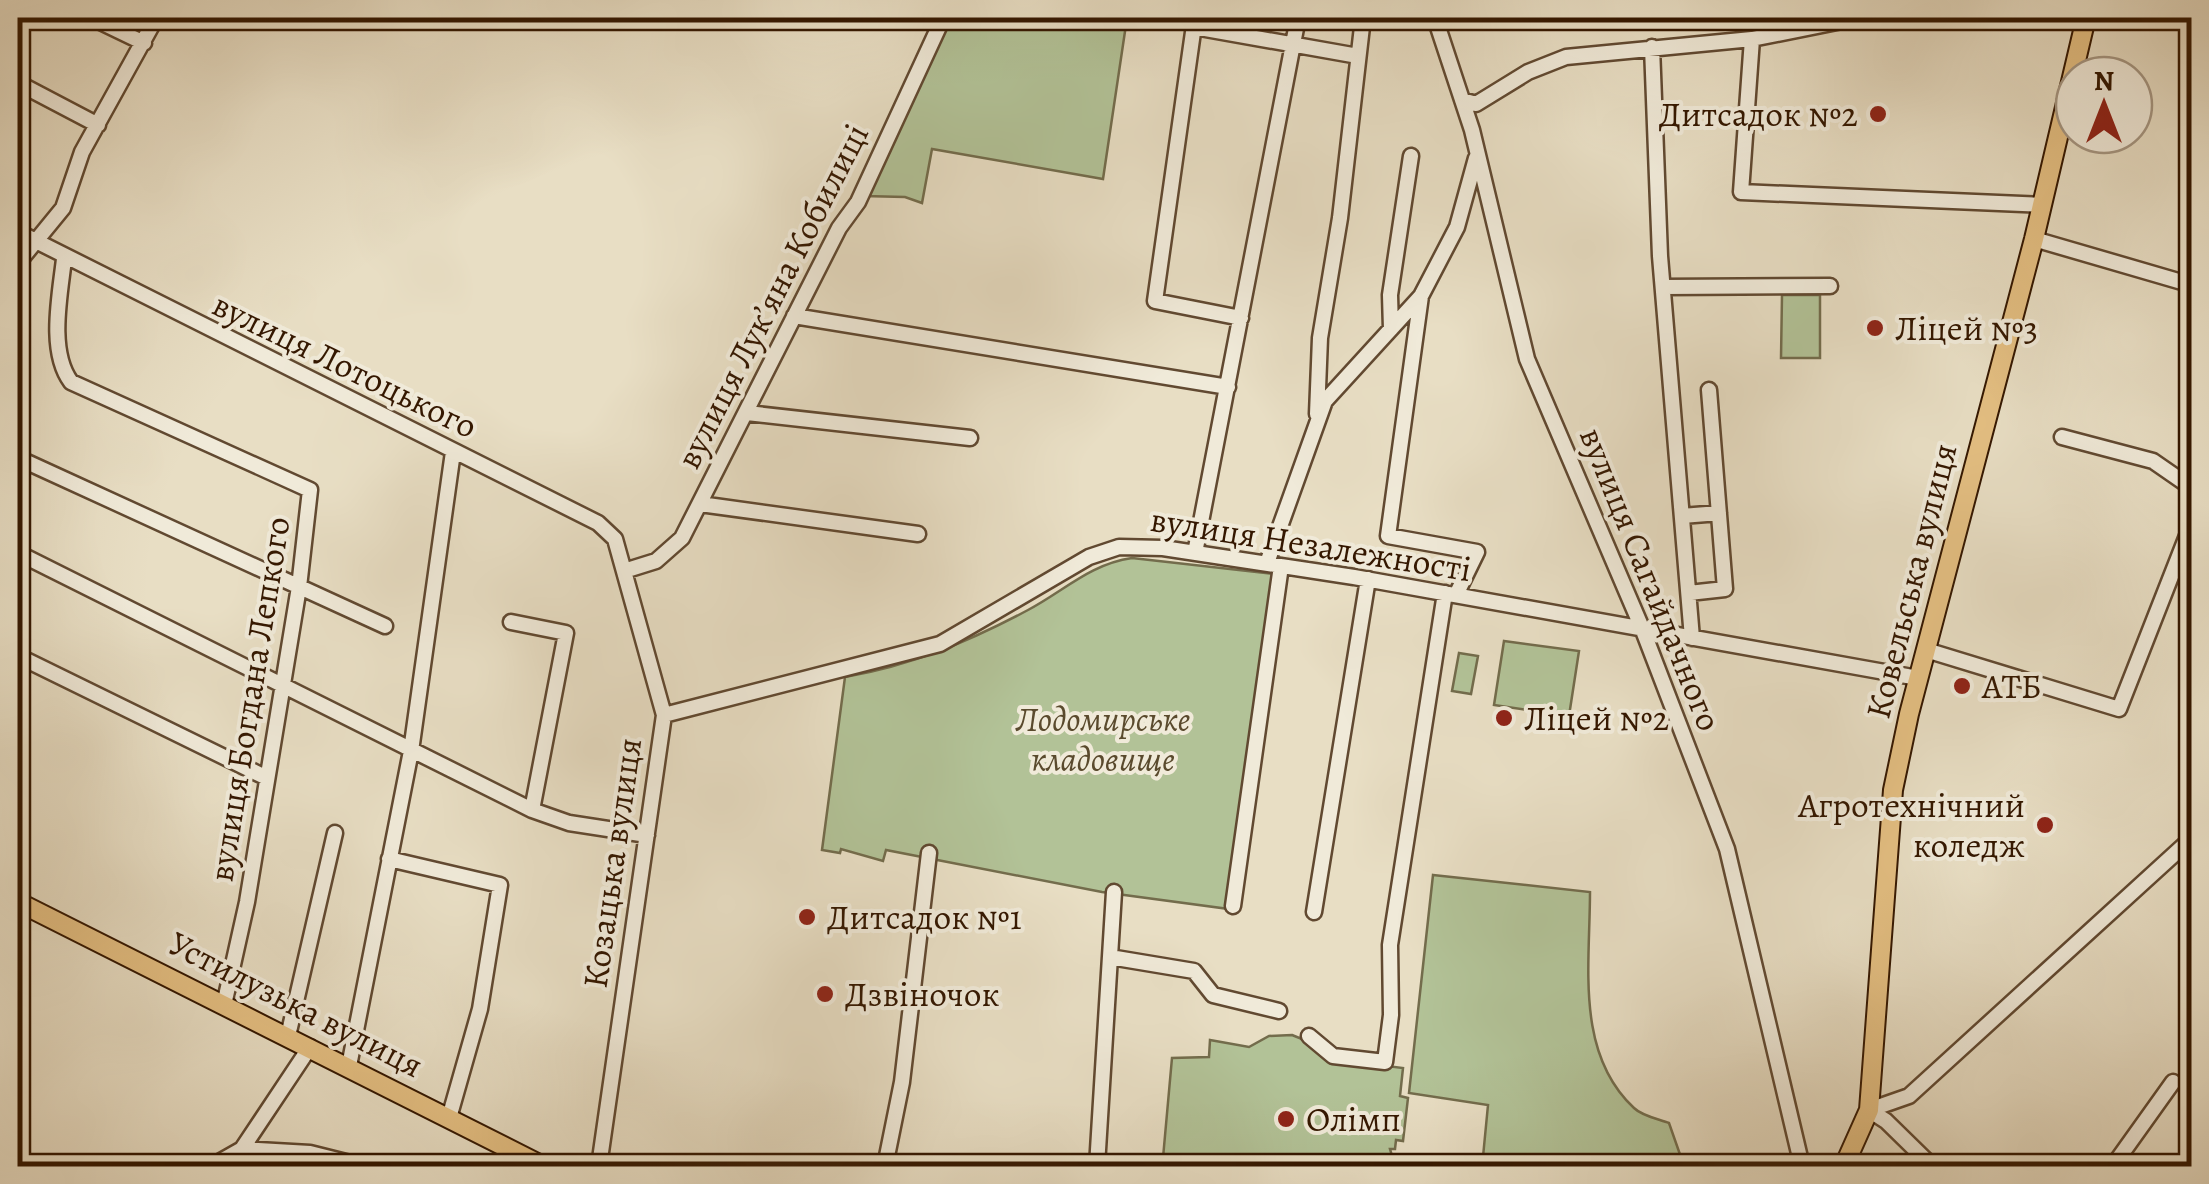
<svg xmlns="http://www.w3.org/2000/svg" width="2209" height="1184" font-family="Alegreya,serif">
  <rect width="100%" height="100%" fill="#e8dec4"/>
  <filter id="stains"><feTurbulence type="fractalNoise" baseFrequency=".002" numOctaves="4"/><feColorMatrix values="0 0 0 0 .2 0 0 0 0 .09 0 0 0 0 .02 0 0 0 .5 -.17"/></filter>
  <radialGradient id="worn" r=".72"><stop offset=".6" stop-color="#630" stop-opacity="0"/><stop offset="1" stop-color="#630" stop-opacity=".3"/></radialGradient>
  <path fill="#b2c297" stroke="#736c4c" stroke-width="2.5" d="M945 18H1127L1103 179 932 149 922 203 905 197 864 196Z
    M1782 295H1820V358H1781Z
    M1132 558 1274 574 1229 909 1102 892 886 850 883 861 841 849 840 853 822 850 845 677C912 665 968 642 1028 610 1064 591 1090 564 1132 558Z
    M1504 641 1579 651 1569 716 1494 705Z
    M1459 653 1478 656 1471 694 1452 691Z
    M1433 875 1590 892C1590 965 1575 1053 1634 1108 1642 1116 1658 1119 1669 1123L1683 1163 1488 1166 1483 1157 1488 1105 1409 1093Z
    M1292 1035 1317 1045 1331 1059 1403 1068 1400 1096 1408 1098 1403 1141 1396 1140 1395 1149H1390L1395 1166H1193L1163 1158 1172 1058 1209 1057 1210 1040 1249 1047 1269 1036Z"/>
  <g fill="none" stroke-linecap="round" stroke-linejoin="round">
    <defs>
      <path id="minor" d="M92 18 144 43
        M1195 18 1155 301 1241 318
        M1435 18 1472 130 1527 359 1642 628 1727 849 1802 1166
        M1194 27 1358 56
        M1752 39 1741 192 2043 205
        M1652 47 1660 256 1692 638
        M18 83 98 125
        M1462 100 1476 104 1528 72 1566 57 1752 39 1857 18
        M18 232 598 523 615 539 664 715 599 1166
        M2034 239 2192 285
        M64 259C60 295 48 351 71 382L310 490 299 587 247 902 224 1005
        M18 263 63 208 82 152 156 18
        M1664 287 1830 286
        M1421 296 1388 536 1477 552 1456 595
        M794 316 1228 387
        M1391 329 1390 295 1411 156
        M747 413 970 438
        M1317 414 1320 338 1340 218 1363 18
        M2062 437 2153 461 2192 488
        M18 458 385 626
        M700 504 918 534
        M1682 516 1719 513
        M18 553 532 810 569 823 647 835
        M1195 553 1298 18
        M1267 563 1325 401 1421 296 1457 227 1476 158
        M624 571 656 561 682 538 839 228 858 202 943 18
        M1689 593 1725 589 1709 390
        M511 622 566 633 532 810
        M1926 650 2119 709 2192 523
        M18 656 267 778
        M664 715 940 644 1089 557 1119 547 1163 548 1354 577 1918 678
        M389 859 500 885 480 1009 449 1118
        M1233 906 1281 566
        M1314 912 1368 579
        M1110 957 1194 971 1213 995 1279 1011
        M288 1036 335 833
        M1309 1036 1333 1056 1385 1062 1391 1015 1390 945 1445 593
        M349 1066 411 751 453 452
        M1869 1110 1909 1096 2192 838
        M1869 1110 1886 1121 1932 1166
        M242 1149 310 1153 362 1166
        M212 1166 242 1149 310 1047
        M885 1166 902 1082 929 853
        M1097 1166 1114 892
        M2113 1166 2173 1082"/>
      <path id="major" d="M18 902 543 1166
        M1844 1166 1869 1110 1893 790 1909 714 2034 239 2086 18"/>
    </defs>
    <use href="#minor" stroke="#614931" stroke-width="19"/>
    <use href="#major" stroke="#341700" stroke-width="22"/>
    <use href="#minor" stroke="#f0ead9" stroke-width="14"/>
    <use href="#major" stroke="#e4bf82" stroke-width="18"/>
  </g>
  <g fill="#8f2418" stroke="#f0ead9" stroke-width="4">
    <circle cx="1878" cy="114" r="10"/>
    <circle cx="1875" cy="328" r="10"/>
    <circle cx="1962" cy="686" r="10"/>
    <circle cx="1504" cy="718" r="10"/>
    <circle cx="2045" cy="825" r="10"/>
    <circle cx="807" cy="917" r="10"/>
    <circle cx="825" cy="994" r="10"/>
    <circle cx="1286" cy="1119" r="10"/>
  </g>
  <g text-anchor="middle" stroke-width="8" stroke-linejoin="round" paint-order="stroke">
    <g font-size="35" fill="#341700" stroke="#f0ead9" text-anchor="start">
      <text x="1858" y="126" text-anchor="end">Дитсадок №2</text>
      <text x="1895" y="340">Ліцей №3</text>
      <text x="1982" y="698">АТБ</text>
      <text x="1524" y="730">Ліцей №2</text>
      <text x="2025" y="817" text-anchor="end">Агротехнічний<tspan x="2025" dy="40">коледж</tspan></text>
      <text x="827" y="929">Дитсадок №1</text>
      <text x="845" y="1006">Дзвіночок</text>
      <text x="1306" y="1131">Олімп</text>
    </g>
    <g font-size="35" fill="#341700" stroke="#f0ead9">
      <text transform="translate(772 296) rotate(-63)" y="12">вулиця Лукʼяна Кобилиці</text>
      <text transform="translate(345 365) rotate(26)" y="12">вулиця Лотоцького</text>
      <text transform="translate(1311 544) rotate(9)" y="12">вулиця Незалежності</text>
      <text transform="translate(1651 579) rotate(68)" y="12">вулиця Сагайдачного</text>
      <text transform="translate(1911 581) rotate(-76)" y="12">Ковельська вулиця</text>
      <text transform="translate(249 699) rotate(-81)" y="12">вулиця Богдана Лепкого</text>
      <text transform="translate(612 863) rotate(-82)" y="12">Козацька вулиця</text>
      <text transform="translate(296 1004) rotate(27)" y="12">Устилузька вулиця</text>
    </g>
    <g font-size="35" font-style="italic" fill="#5a4a2d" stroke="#f0ead9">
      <text x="1103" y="731">Лодомирське<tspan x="1103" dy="40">кладовище</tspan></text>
    </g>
  </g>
  <rect width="2209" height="1184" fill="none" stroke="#e8dec4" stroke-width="60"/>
  <rect x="20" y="20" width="2169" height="1144" fill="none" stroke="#341700" stroke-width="5"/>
  <rect x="30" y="30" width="2149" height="1124" fill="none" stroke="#341700" stroke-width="2.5"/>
  <g transform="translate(2104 105)"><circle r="48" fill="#f0ead9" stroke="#a59682" stroke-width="2.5"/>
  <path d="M0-8L18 38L0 25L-18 38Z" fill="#8f2418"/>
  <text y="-15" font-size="28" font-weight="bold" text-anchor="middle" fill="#341700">N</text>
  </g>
  <rect width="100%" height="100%" filter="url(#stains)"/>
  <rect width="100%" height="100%" fill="url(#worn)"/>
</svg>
